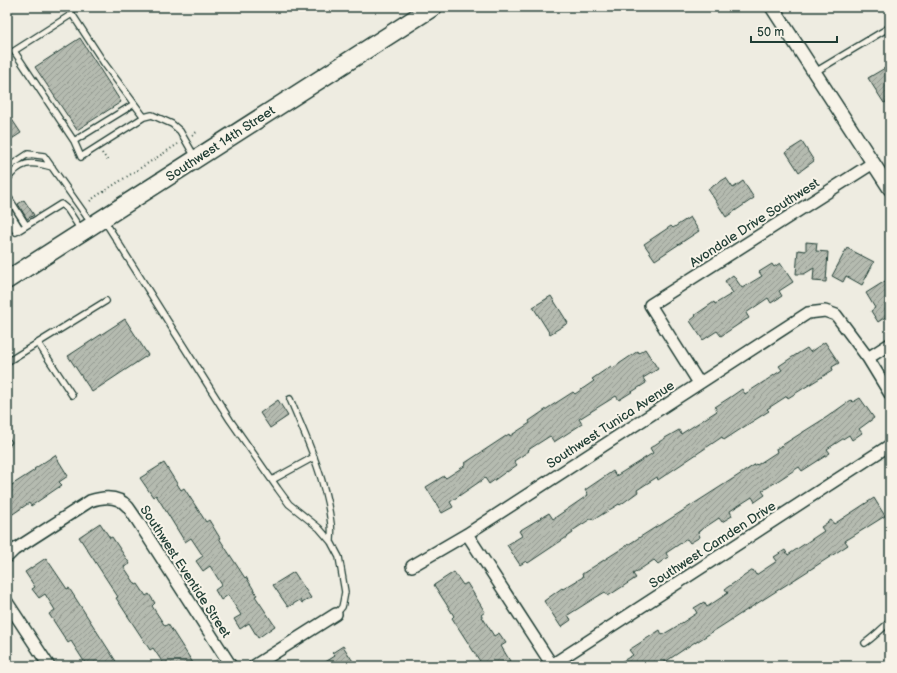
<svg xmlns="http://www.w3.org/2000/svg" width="897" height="673" font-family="'Balsamiq Sans',sans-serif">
  <defs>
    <pattern id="building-hatch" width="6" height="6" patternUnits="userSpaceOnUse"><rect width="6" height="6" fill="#b5bbb0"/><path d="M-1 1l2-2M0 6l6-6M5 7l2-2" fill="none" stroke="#939990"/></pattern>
  </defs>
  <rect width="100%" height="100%" fill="#eeece1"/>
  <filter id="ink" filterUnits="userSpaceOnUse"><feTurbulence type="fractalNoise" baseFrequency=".025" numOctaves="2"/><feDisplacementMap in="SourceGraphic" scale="8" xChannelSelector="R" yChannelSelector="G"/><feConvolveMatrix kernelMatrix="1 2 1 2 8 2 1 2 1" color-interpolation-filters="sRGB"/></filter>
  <g filter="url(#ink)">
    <path fill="url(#building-hatch)" stroke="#1f3d34" d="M80 38 121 102 77 130 35 67Z
      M890 65V100L884 103 868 78Z
      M7 112 21 133 7 142Z
      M802 142 814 161 799 172 786 152Z
      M726 178 733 188 743 181 754 198 726 217 708 189Z
      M24 200 34 215 27 219 18 204Z
      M690 217 699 231 655 260 644 244 671 226 673 228Z
      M806 242 817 243 816 251 828 252 826 282 813 281 814 268 804 274H796L798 250 806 251Z
      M847 248 874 262 862 285 846 276 843 282 832 276Z
      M780 263 793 282 779 291 782 296 771 303 768 298 746 313 749 318 739 324 721 336 717 331 703 340 690 321 696 316 695 315 714 302 715 304 733 293 725 281 733 275 742 288 762 276 759 272 772 264 774 267Z
      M890 278V314L878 322 871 311 875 308 866 293Z
      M551 296 568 323 550 334 533 307Z
      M125 319 148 355 92 392 68 356Z
      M825 342 839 363 832 367 833 370 788 398 787 396 767 409 769 411 750 423 724 440 722 437 658 480 657 477 637 490 638 492 620 505 619 504 593 520 592 518 572 531 573 533 528 563 526 561 520 565 507 545 522 536 519 531 549 513 553 519 588 495 585 490 613 471 616 476 653 453 650 448 665 438 679 430 681 434 717 411 715 407 732 396 742 389 745 394 782 370 779 366 794 356 807 348 810 352Z
      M645 349 658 369 643 378 646 383 619 400 616 396 579 419 582 424 554 442 550 436 528 450 529 451 514 461 517 465 507 472V471L489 484 485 478 450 502 453 507 442 513 426 487 444 476 446 478 466 465 465 463 509 434 510 436 530 423 529 421 548 408 573 392 575 394 594 381 592 379 611 366 613 368 638 351 639 353Z
      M860 398 874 418 859 429 862 433 852 440 849 435 827 449 830 453 802 471 799 467 762 491 765 495 755 502 752 497 730 511 732 516 722 522 719 518 698 532 700 537 690 543 687 539 666 553 668 557 658 564 654 560 633 574 636 578 608 596 605 592 590 601 568 615 571 620 561 627 544 601 562 588 563 589 583 577 582 574 659 525V526L756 464 757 465 777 452 776 449 827 417 851 400 853 402Z
      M278 400 288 416 270 428 260 413Z
      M55 455 68 476 59 482 62 485 31 506 29 503 7 518V488L35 470 34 469Z
      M164 463 181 490 184 488 206 522 209 520 220 538H219L245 578 246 577 257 595 255 596 275 626 258 638 249 623 240 629 234 619 241 615 228 595 221 600 215 590 222 585 210 566 203 571 196 561 203 556 191 538 185 542 156 495 153 497 140 478Z
      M874 498 885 516 845 541 848 545 822 562 695 643V642L659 666H614L633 655 629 650 660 630 662 635 674 628 697 613 694 608 704 602 707 607 728 593 725 589 753 570 756 575 777 561 774 557 785 550 788 555 824 531 821 527 831 520 834 524Z
      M100 523 110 538 112 537 130 564 124 567 136 585 138 584 146 596 149 594 155 603 152 606 165 626 168 624 193 663 187 666H165L153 648 150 650 116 598 118 597 79 537Z
      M46 558 67 589 69 588 119 666H87L71 641 68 643 49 614 55 610 45 594 39 598 32 589 35 587 25 572Z
      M294 572 311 598 302 603 300 600 288 607 273 585Z
      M454 572 463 585 467 583 485 612 481 615 494 636 499 633 506 643 501 646 510 661 502 666H483L452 618 454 616 434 585Z
      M343 646 356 666H319L335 656 332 653Z"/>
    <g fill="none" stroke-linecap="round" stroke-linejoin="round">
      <defs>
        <path id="service" d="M815 72 890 27
          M144 117 81 157 74 141 14 51 72 14 104 63 144 117 152 115 172 124 180 131 195 157
          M74 141 134 104
          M7 168 28 154 44 156 92 224
          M7 180C20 161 30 161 52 167
          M7 195 26 225
          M7 208 20 229
          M7 219 16 232 61 204 68 210 81 230
          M104 220 230 420 278 489 289 504 319 528 331 542 339 557 345 592 343 603 342 607 336 614
          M38 343 72 395
          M7 362 106 301
          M290 399C307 439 326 480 331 524 332 530 331 536 331 542
          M7 441 8 442 7 443
          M272 480 314 457
          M865 643C874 637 881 629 890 622"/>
        <path id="minor" d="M868 358 890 344
          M699 383 650 305 873 163
          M467 534 552 665
          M7 557 14 550 90 501C102 497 118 495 128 507 131 511 134 516 137 520L231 666
          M412 566 467 534 808 313 825 311 836 315 868 358 890 394
          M7 602 49 666
          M254 666 336 614
          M550 666 890 445"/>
        <path id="tertiary" d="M772 7 890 189"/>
        <path id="primary" d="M7 280 433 7"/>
      </defs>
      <use href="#service" stroke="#1f3d34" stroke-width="8"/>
      <use href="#minor" stroke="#1f3d34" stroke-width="14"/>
      <use href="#tertiary" stroke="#1f3d34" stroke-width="16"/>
      <use href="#primary" stroke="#1f3d34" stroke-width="20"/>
      <path stroke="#1f3d34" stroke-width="2" stroke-dasharray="1 3" stroke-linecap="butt" d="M192 135 197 132
        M102 153 108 161
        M90 201 95 197 178 144"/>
      <use href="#service" stroke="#f7f3e8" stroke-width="5.5"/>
      <use href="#minor" stroke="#f7f3e8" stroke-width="11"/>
      <use href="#tertiary" stroke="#f7f3e8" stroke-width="13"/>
      <use href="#primary" stroke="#f7f3e8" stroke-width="17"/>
    </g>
  </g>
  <g text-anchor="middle" stroke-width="4" stroke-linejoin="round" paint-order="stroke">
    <g font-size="13" fill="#1f3d34" stroke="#f7f3e8">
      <text transform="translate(220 143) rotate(-33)" y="5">Southwest 14th Street</text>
      <text transform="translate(754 222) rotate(-33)" y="5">Avondale Drive Southwest</text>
      <text transform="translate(610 424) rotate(-33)" y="5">Southwest Tunica Avenue</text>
      <text transform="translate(712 544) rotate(-33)" y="5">Southwest Camden Drive</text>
      <text transform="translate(186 571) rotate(57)" y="5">Southwest Eventide Street</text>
    </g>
  </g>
  <rect width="897" height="673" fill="none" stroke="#f7f3e8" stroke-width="24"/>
  <rect x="12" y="12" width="873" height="649" fill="none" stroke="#1f3d34" stroke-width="1.5" filter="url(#ink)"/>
  <path d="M751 36v6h86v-6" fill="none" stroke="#1f3d34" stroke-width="2"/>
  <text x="757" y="36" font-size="12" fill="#1f3d34" stroke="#f7f3e8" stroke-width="3" paint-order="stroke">50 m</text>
</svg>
